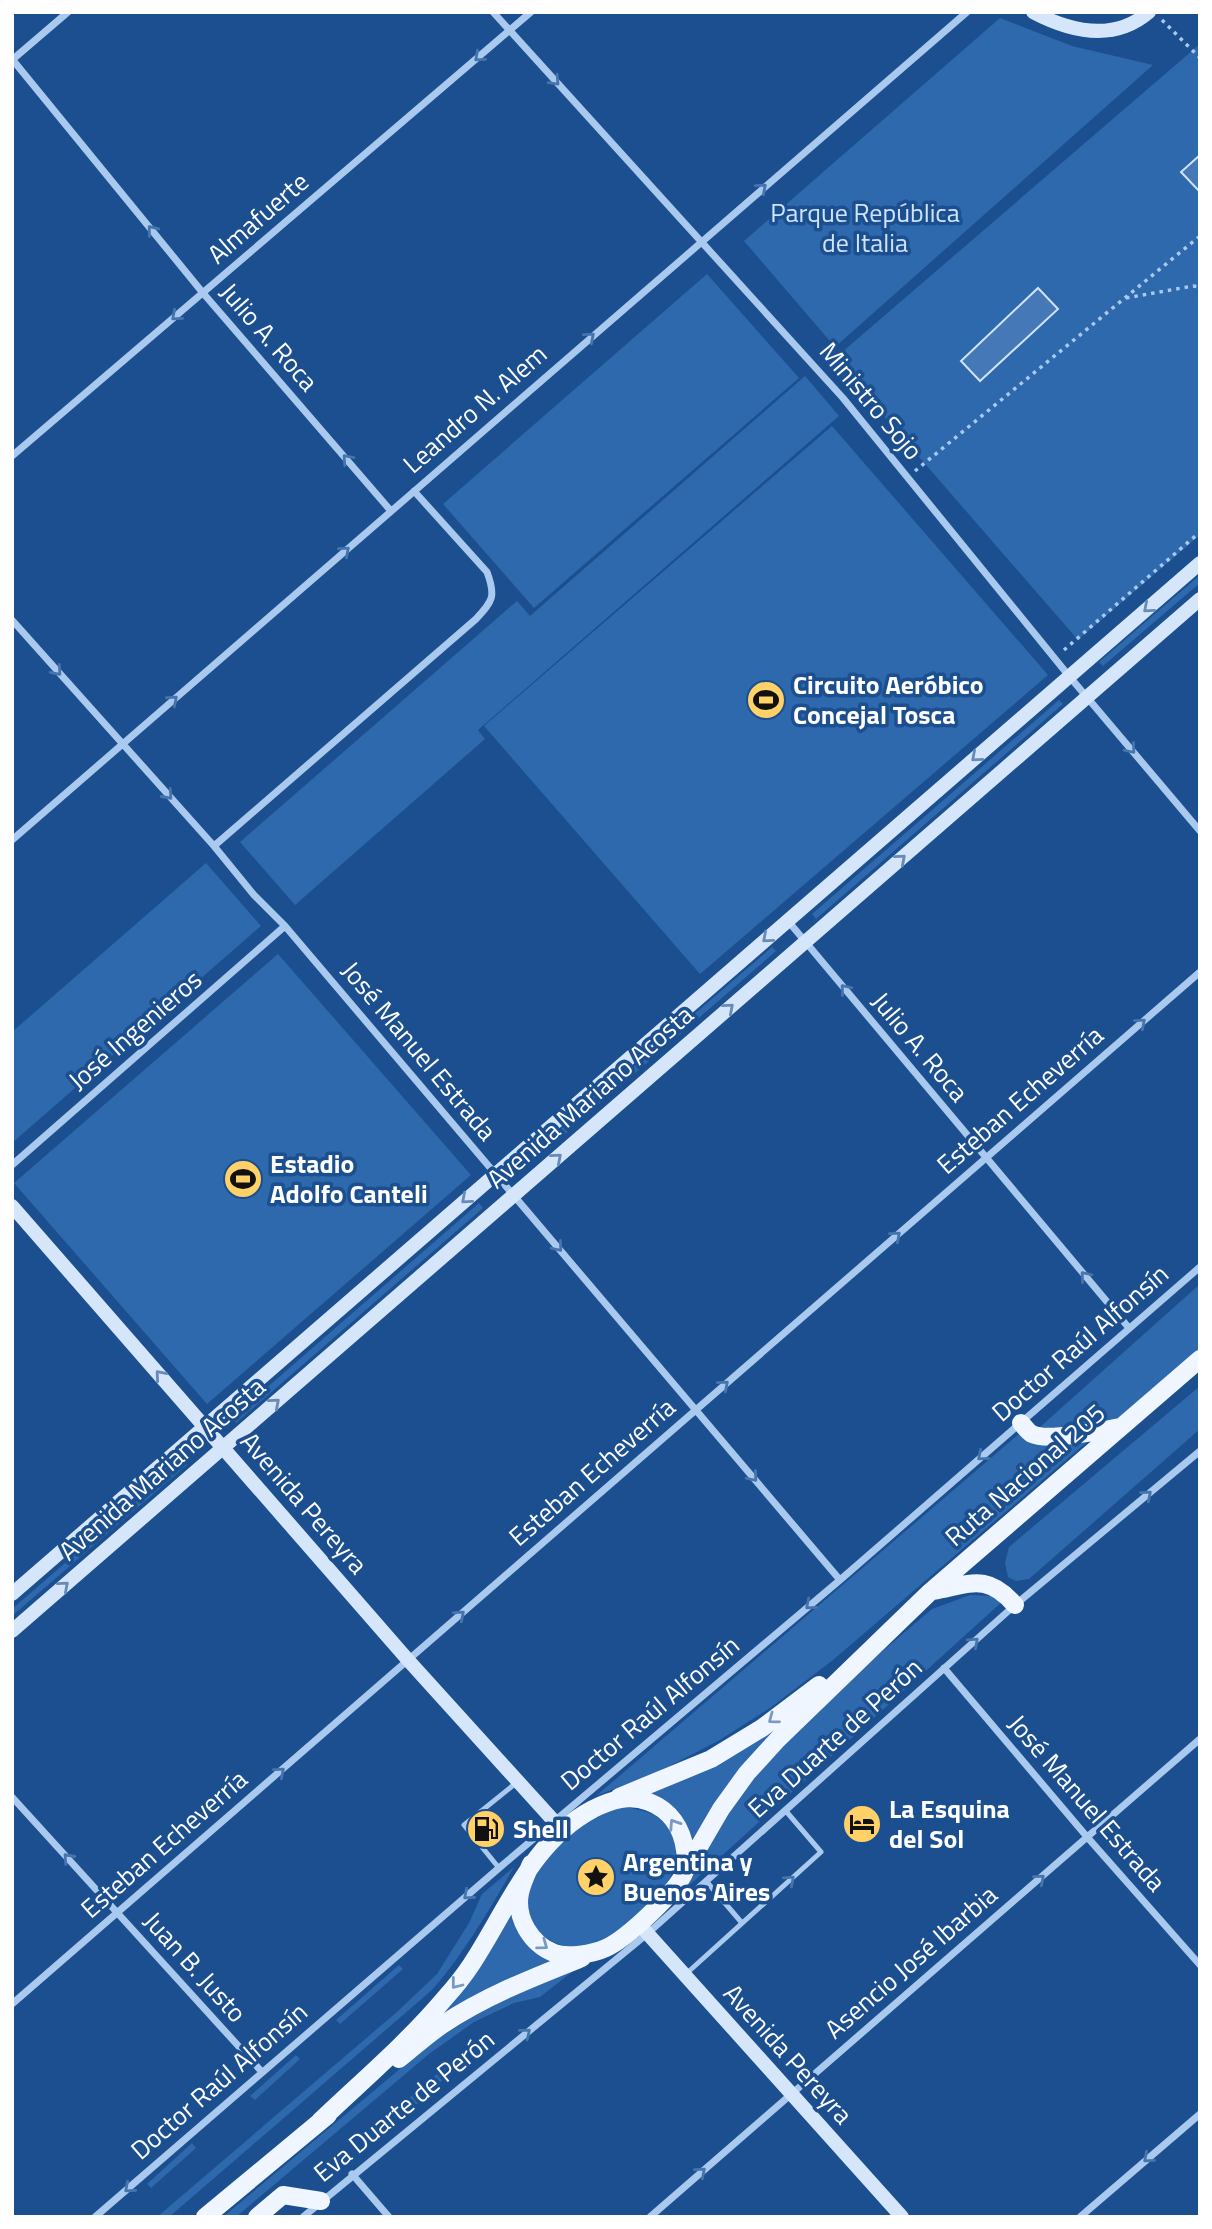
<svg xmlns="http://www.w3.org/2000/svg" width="1212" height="2229" font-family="'Titillium Web',sans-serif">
  <rect width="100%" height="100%" fill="#1b4f8f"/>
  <path fill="#2e69ad" d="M1000 18 1072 46 1153 65 835 347 744 241Z
    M1200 44V535L1078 640 834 359Z
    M707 274 799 378 534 608 443 504Z
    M805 376 839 416 478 730 485 739 295 905 240 842 517 601 530 616Z
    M832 426 1048 675 700 974 484 726Z
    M1200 575V583L1103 666 1099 662Z
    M1059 700 1063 704 816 919 812 914Z
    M206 863 261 926 12 1143V1032Z
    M772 947 776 951 528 1166 524 1161Z
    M278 954 471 1175 207 1404 14 1183Z
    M479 1203 483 1208 236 1423 232 1418Z
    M1200 1284V1349L1122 1417 1099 1426 1066 1430 1040 1427Z
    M1200 1386V1429L1029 1579 1016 1581 1008 1577 1005 1563 1009 1547Z
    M1019 1434C1044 1451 1058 1445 1087 1442L833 1660 770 1708 718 1741 660 1771 596 1796Z
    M184 1460 188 1464 12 1616V1609Z
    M970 1595 994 1596 1004 1600 673 1900 730 1807 758 1769 830 1696 932 1609Z
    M840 1674 691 1852 690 1839 635 1795Z
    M624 1807C636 1809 649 1811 659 1818 667 1823 671 1832 674 1840 684 1871 659 1897 637 1916 622 1929 602 1945 582 1947 572 1948 564 1946 556 1943 543 1938 535 1929 530 1917 516 1881 552 1850 577 1830 585 1824 594 1815 603 1811 610 1809 617 1808 624 1807Z
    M514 1867C489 1910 465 1952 432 1990L169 2217H157L398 2011 437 1974 469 1923 482 1894Z
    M512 1909C517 1942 530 1948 558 1961L433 2019Z
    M399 1965 403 1969 340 2024 336 2020Z
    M577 1968 540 1997 514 2003 474 2022 429 2054 236 2217H223L431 2043 472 2017 535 1984Z
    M296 2055 300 2059 255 2100 250 2096Z
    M458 2056 459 2065 417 2104H402Z
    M192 2143 196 2148 151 2188 147 2184Z"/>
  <path fill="#4478b7" stroke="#cfe3fa" stroke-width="2" d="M1200 155V192L1181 172Z
    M1038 288 1058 309 980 381 961 361Z"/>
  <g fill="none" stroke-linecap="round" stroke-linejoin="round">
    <path stroke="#a9c9ee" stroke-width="3.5" stroke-dasharray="3.5 5" stroke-linecap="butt" d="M1162 20 1200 58
      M1126 298 1193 286 1200 287
      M915 471 1200 236
      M1064 650 1200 532"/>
    <path stroke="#a9c9ee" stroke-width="5" d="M499 1868 464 1825 516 1783
      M706 1881 742 1923
      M687 1973 821 1852 785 1810"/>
    <path stroke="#a9c9ee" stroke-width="7" d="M493 12 843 398 1069 676 1200 831
      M12 59 203 293 391 511
      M12 60 68 12
      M12 456 531 12
      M12 620 214 846 254 895 285 926 840 1580
      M12 840 967 12
      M214 846 476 619C493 601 496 596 487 572L414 491
      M788 921 1129 1328
      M12 1165 285 926
      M944 1668 1088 1838 1200 1965
      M12 1797 262 2072
      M12 2004 1200 972
      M352 2174 389 2217
      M95 2217 499 1868 840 1580 1200 1267
      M303 2217 647 1934 1015 1605 1200 1451
      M650 2217 1200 1739
      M1080 2217 1200 2114"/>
    <path stroke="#d6e6fa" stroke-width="14" d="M1033 12C1071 32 1114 42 1149 12
      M12 1206 408 1660 562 1830
      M12 1594 1200 563
      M12 1631 1200 599
      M639 1924 902 2217"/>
    <path stroke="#f0f6ff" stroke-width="18" d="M1021 1423C1024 1426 1028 1432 1032 1434 1048 1442 1103 1430 1121 1427
      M933 1591C971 1584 987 1573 1015 1605
      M619 1797 711 1759 762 1728 819 1685
      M686 1869 721 1809 747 1773 778 1739 930 1592 1200 1359
      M399 2059C413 2048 427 2035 442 2025 485 1996 534 1977 582 1958
      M320 2121C362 2081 408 2042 445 1998 454 1988 463 1977 471 1965 508 1909 531 1842 593 1809 611 1800 629 1794 649 1802 670 1810 682 1828 685 1850 686 1855 686 1866 685 1871 677 1892 626 1939 606 1948 593 1954 567 1958 554 1953 531 1944 515 1918 520 1893 522 1883 527 1873 531 1864
      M205 2217 328 2115
      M257 2217 283 2195 321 2201"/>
  </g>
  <defs><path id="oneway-chevron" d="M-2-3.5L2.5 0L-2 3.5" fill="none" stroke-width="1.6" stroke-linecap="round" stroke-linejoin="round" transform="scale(1.75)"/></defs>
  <g stroke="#4674ac">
    <use href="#oneway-chevron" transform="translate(479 57) rotate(139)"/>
    <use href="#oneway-chevron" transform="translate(555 81) rotate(47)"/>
    <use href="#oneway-chevron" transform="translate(762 188) rotate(-41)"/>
    <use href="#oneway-chevron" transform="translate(152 230) rotate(-129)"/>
    <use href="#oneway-chevron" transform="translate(176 316) rotate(139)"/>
    <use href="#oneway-chevron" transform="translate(590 337) rotate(-41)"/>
    <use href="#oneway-chevron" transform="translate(347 459) rotate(-131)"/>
    <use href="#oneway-chevron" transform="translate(345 551) rotate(-41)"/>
    <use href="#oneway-chevron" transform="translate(57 671) rotate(49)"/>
    <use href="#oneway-chevron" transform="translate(173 700) rotate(-41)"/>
    <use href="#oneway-chevron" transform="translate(1131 749) rotate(50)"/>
    <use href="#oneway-chevron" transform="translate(168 795) rotate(48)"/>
    <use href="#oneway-chevron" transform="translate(845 989) rotate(-130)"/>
    <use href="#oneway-chevron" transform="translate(1141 1023) rotate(-41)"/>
    <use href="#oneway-chevron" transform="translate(896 1236) rotate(-41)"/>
    <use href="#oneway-chevron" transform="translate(558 1247) rotate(50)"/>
    <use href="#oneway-chevron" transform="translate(1085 1276) rotate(-130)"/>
    <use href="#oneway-chevron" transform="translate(724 1385) rotate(-41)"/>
    <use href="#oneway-chevron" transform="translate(982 1456) rotate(139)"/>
    <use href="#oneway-chevron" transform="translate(753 1477) rotate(50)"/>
    <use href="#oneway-chevron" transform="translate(1147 1495) rotate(-40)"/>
    <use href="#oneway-chevron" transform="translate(810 1605) rotate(140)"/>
    <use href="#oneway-chevron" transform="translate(460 1615) rotate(-41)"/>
    <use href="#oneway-chevron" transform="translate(974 1642) rotate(-42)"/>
    <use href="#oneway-chevron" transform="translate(280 1772) rotate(-41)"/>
    <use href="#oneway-chevron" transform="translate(68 1858) rotate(-132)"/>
    <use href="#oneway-chevron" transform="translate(1040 1879) rotate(-41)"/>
    <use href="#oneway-chevron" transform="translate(790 1880) rotate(-42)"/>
    <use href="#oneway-chevron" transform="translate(468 1895) rotate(139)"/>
    <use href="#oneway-chevron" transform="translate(526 2033) rotate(-39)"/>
    <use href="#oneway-chevron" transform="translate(1148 2158) rotate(139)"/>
    <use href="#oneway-chevron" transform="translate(701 2172) rotate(-41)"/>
    <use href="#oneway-chevron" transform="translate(129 2188) rotate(139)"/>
  </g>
  <g stroke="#668bba">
    <use href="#oneway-chevron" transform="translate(1148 608) rotate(139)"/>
    <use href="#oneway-chevron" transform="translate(976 757) rotate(139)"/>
    <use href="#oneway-chevron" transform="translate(901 859) rotate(-41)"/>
    <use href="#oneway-chevron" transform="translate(767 938) rotate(139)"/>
    <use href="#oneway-chevron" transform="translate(729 1008) rotate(-41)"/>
    <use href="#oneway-chevron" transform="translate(557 1158) rotate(-41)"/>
    <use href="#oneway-chevron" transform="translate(466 1199) rotate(139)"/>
    <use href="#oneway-chevron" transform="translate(160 1375) rotate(-131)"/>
    <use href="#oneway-chevron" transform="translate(275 1403) rotate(-41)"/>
    <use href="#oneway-chevron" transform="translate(64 1586) rotate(-41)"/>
  </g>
  <g stroke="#7b9ac1">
    <use href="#oneway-chevron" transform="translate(773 1719) rotate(143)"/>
    <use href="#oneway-chevron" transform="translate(674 1824) rotate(-123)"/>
    <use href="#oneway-chevron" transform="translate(543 1945) rotate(36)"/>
    <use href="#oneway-chevron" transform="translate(456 1984) rotate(128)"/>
  </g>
  <defs>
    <symbol id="stadium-disc" viewBox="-11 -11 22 22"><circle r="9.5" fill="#ffd166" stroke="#1b4f8f"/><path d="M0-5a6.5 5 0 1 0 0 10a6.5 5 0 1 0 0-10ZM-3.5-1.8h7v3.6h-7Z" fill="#111"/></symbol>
    <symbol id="hotel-disc" viewBox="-11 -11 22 22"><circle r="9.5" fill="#ffd166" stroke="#1b4f8f"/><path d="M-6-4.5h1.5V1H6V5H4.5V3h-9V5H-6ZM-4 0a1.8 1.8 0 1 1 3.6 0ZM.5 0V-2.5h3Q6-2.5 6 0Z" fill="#111"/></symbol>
    <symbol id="fuel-disc" viewBox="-11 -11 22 22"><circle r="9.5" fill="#ffd166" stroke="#1b4f8f"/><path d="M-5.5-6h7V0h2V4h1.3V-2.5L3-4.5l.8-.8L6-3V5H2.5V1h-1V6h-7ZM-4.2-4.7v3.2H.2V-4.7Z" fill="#111"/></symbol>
    <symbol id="sight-disc" viewBox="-11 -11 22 22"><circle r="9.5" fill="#ffd166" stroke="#1b4f8f"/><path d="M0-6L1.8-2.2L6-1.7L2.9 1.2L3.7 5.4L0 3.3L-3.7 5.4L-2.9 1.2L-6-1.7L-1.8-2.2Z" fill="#111"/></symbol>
  </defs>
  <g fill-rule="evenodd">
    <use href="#stadium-disc" x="744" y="678" width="44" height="44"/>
    <use href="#stadium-disc" x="221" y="1157" width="44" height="44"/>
    <use href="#hotel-disc" x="840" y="1802" width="44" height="44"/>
    <use href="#fuel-disc" x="464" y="1807" width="44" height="44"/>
    <use href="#sight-disc" x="574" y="1855" width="44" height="44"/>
  </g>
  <g text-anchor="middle" stroke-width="7" stroke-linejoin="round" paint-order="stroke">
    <g font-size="26" fill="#cfe3fa" stroke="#1b4f8f">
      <text x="865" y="222">Parque República<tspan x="865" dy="30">de Italia</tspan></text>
    </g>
    <g font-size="26" fill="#fff" stroke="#1b4f8f">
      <text transform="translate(258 218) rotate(-41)" y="9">Almafuerte</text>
      <text transform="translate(269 337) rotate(49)" y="9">Julio A. Roca</text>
      <text transform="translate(871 401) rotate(50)" y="9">Ministro Sojo</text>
      <text transform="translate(475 409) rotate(-41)" y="9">Leandro N. Alem</text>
      <text transform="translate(135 1030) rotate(-41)" y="9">José Ingenieros</text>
      <text transform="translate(920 1047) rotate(50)" y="9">Julio A. Roca</text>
      <text transform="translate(419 1051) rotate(50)" y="9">José Manuel Estrada</text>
      <text transform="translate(590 1097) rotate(-41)" y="9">Avenida Mariano Acosta</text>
      <text transform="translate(1020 1100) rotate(-41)" y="9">Esteban Echeverría</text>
      <text transform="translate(1080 1343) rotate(-41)" y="9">Doctor Raúl Alfonsín</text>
      <text transform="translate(162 1469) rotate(-41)" y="9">Avenida Mariano Acosta</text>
      <text transform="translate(592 1472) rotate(-41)" y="9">Esteban Echeverría</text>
      <text transform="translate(1025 1475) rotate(-41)" y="9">Ruta Nacional 205</text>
      <text transform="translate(304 1503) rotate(49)" y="9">Avenida Pereyra</text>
      <text transform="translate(650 1713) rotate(-40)" y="9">Doctor Raúl Alfonsín</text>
      <text transform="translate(835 1738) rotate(-42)" y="9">Eva Duarte de Perón</text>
      <text transform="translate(1087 1803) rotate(49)" y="9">José Manuel Estrada</text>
      <text transform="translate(164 1844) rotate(-41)" y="9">Esteban Echeverría</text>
      <text transform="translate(911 1962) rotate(-41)" y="9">Asencio José Ibarbia</text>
      <text transform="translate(195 1967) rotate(48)" y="9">Juan B. Justo</text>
      <text transform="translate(788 2054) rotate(48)" y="9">Avenida Pereyra</text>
      <text transform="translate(219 2081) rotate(-41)" y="9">Doctor Raúl Alfonsín</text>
      <text transform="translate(404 2106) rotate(-39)" y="9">Eva Duarte de Perón</text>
    </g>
    <g font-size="26" font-weight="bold" fill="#fff" stroke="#1b4f8f" text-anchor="start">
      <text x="793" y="694">Circuito Aeróbico<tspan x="793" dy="30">Concejal Tosca</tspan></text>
      <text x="270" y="1173">Estadio<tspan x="270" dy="30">Adolfo Canteli</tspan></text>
      <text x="889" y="1818">La Esquina<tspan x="889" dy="30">del Sol</tspan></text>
      <text x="513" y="1838">Shell</text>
      <text x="623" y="1871">Argentina y<tspan x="623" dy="30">Buenos Aires</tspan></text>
    </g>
  </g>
  <rect width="1212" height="2229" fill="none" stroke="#ffffff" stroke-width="28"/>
</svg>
